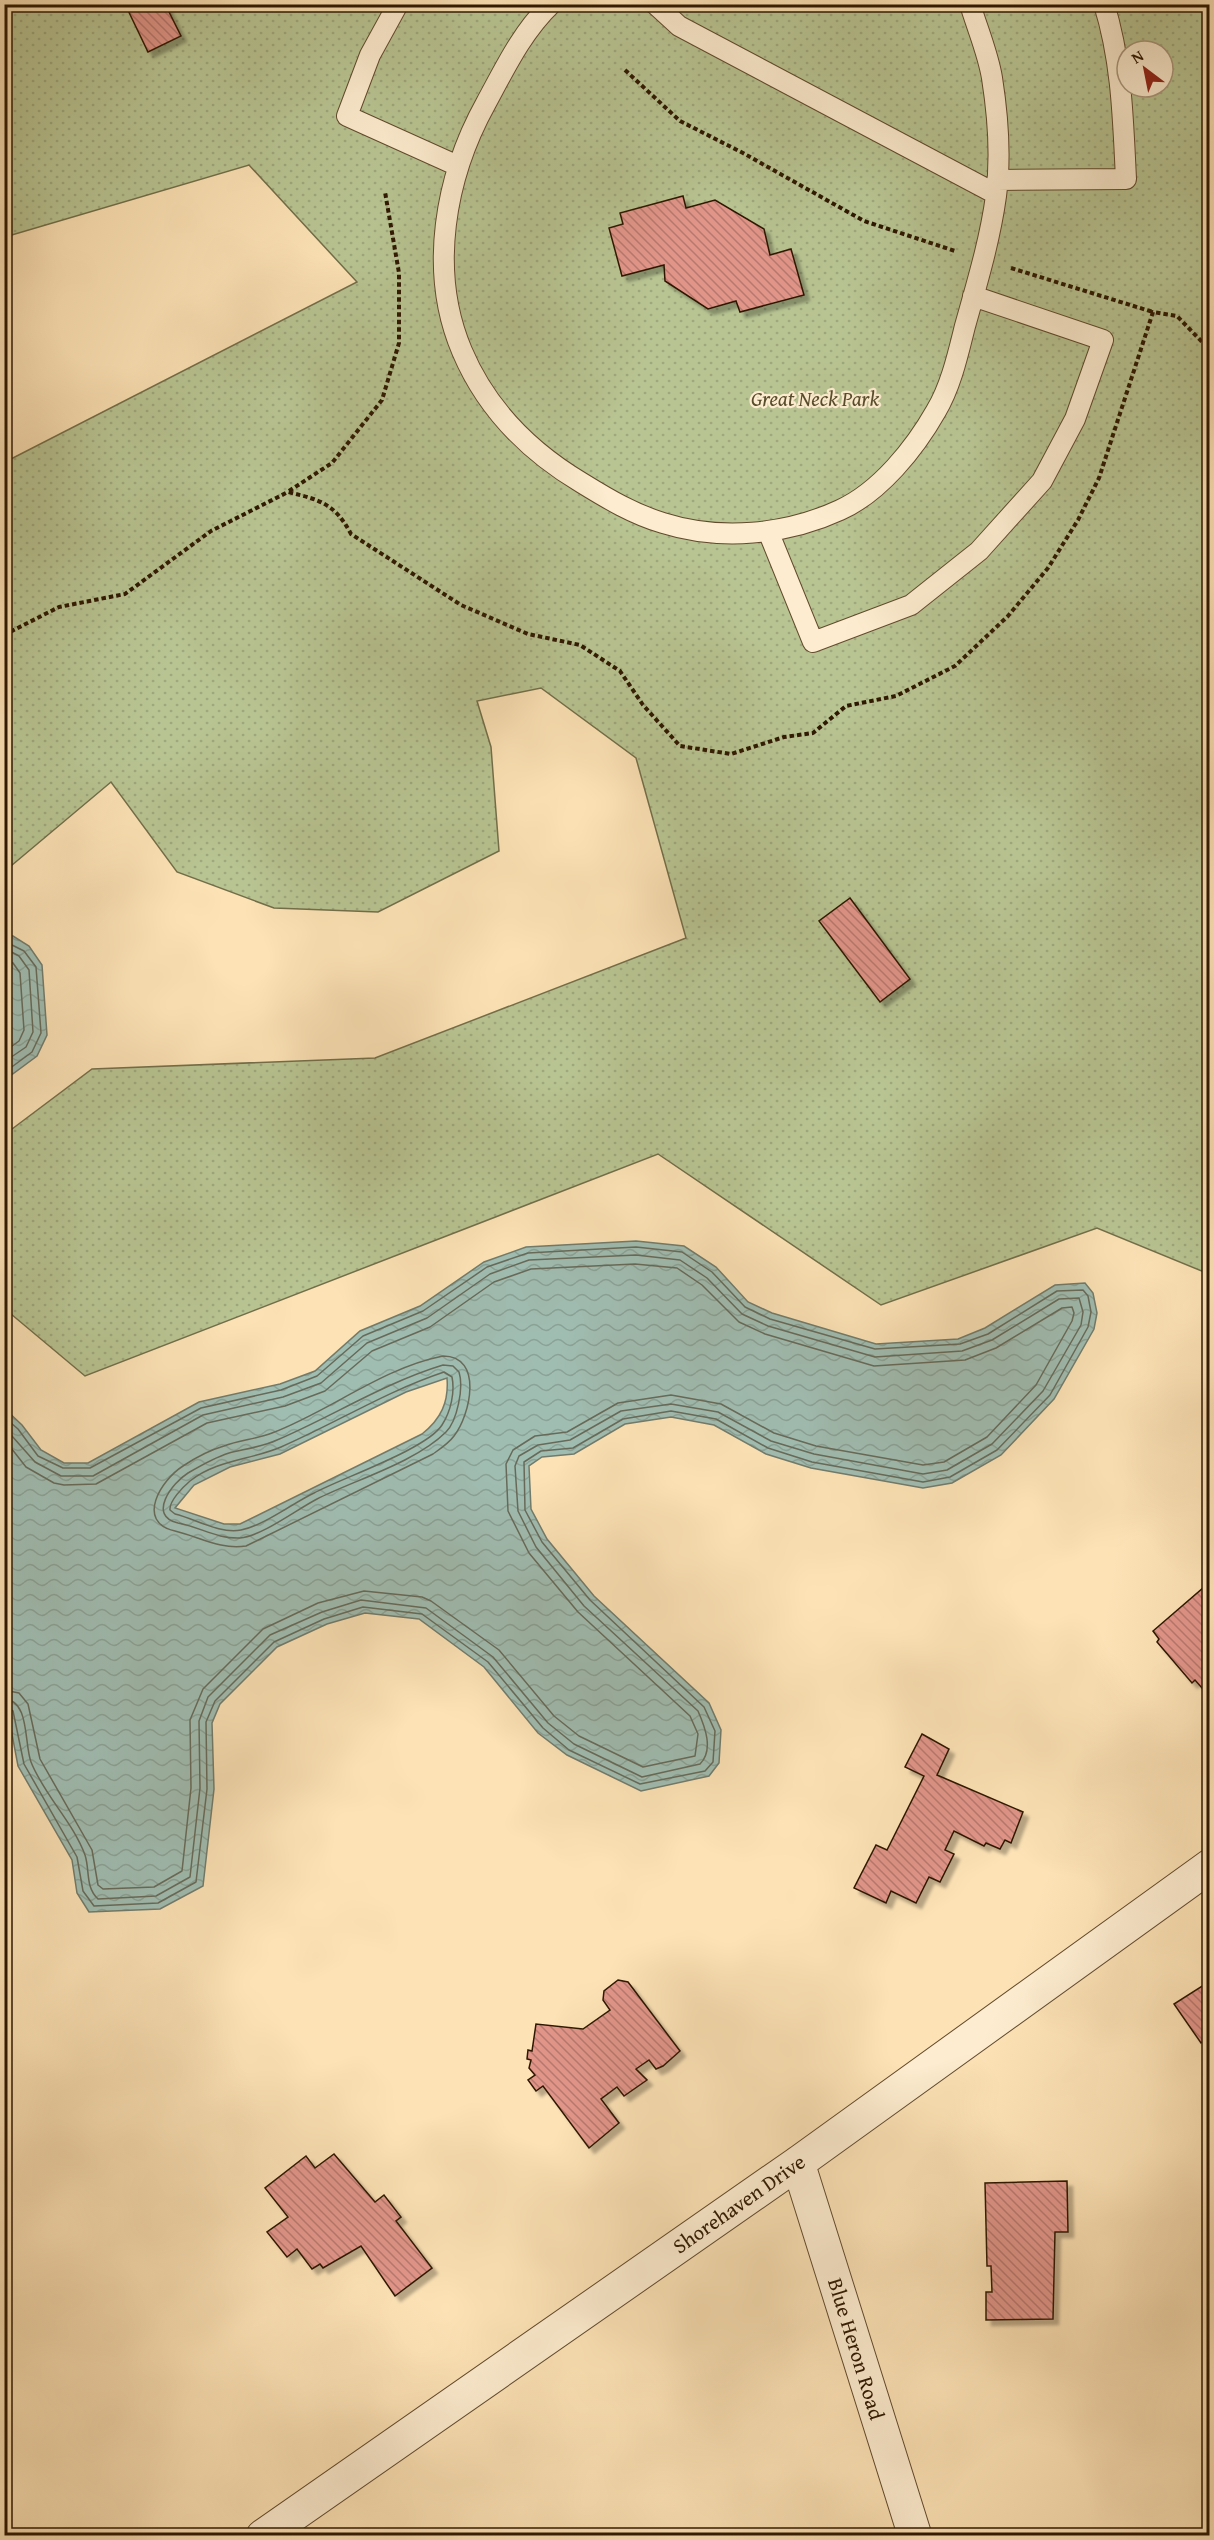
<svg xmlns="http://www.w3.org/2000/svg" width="1214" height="2540" font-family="'Gentium Book Plus',serif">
  <defs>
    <pattern id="park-dots" width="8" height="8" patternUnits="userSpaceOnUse" patternTransform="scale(1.5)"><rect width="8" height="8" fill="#b8c492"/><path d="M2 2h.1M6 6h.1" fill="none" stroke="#9ea87c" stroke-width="1.8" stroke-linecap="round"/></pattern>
    <pattern id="water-waves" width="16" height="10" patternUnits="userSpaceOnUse" patternTransform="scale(1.5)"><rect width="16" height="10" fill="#a0bdb2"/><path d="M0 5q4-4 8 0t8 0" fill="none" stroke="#8aa297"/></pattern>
    <pattern id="building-back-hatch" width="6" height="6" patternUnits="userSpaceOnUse" patternTransform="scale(1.5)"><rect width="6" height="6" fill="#e19589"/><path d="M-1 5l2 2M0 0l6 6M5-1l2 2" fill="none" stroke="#b7796e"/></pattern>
    <filter id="shadow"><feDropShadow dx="5.5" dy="5.5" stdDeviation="1.5" flood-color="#0004"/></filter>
  </defs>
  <rect width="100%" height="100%" fill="#fce2b5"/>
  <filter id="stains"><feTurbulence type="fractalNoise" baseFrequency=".00333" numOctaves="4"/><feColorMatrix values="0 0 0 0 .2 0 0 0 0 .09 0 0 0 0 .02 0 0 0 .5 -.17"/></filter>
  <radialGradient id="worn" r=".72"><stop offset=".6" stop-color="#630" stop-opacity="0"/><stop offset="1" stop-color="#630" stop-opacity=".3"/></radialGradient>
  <path fill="url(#park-dots)" stroke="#736e49" stroke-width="1.5" fill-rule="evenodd" d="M5 5H1209V1274L1097 1228 881 1305 658 1154 85 1376 5 1309 4 1135 92 1069 375 1058 686 938 636 758 541 688 477 701 491 747 499 851 378 912 274 908 177 872 111 782 5 871V462L357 282 249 165 5 237ZM1127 51H1163V87H1127Z"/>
  <path fill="url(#water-waves)" stroke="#727b6b" stroke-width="1.5" fill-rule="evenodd" d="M4 935 13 936 29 946 42 965 47 1035 37 1056 10 1076H4Z
    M636 1241 684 1246 716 1267 748 1302 772 1313 876 1344 958 1339 985 1328 1055 1285 1085 1283 1093 1293 1097 1313 1094 1329 1054 1399 1001 1455 952 1483 923 1488 811 1468 766 1454 714 1425 671 1417 625 1424 574 1454 542 1457 529 1466 531 1509 547 1539 594 1596 709 1703 721 1730 719 1763 709 1776 641 1791 567 1755 538 1733 484 1667 419 1619 365 1613 327 1624 277 1647 220 1704 212 1723 214 1789 203 1886 160 1909 89 1912 77 1893 72 1860 18 1766 8 1713 5 1711V1409L22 1425 41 1450 64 1463H88L199 1402 280 1384 315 1371 360 1331 420 1306 484 1262 526 1247ZM447 1378C449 1402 441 1419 422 1434L240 1524H224L175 1508 194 1485 230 1467 280 1454 406 1392Z"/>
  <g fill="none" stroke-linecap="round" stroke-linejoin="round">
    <path stroke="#676a59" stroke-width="1.5" d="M4 941 24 951 36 967 41 1033 32 1052 9 1069 4 1070
      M4 948 19 956 29 970 33 1032 26 1047 4 1062
      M4 958 13 963 20 973 24 1030 19 1041 4 1052
      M443 1356C484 1356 470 1416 454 1436 449 1443 440 1449 433 1454L246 1546C220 1550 200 1537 175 1531 135 1522 161 1480 183 1466 195 1458 210 1450 224 1446 239 1440 257 1439 272 1433 330 1411 382 1368 443 1356Z
      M443 1365 453 1366 459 1372C464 1388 457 1421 446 1432 416 1462 355 1480 317 1499 296 1510 262 1536 240 1538 217 1539 200 1527 178 1523 147 1516 172 1483 188 1473 200 1466 216 1457 229 1453 245 1449 262 1447 277 1440 333 1416 384 1383 443 1365Z
      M444 1372 452 1377C455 1392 451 1411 442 1425 427 1449 342 1478 314 1493 293 1503 263 1526 241 1530 219 1534 196 1519 175 1514L170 1510C169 1501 183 1487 190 1481 216 1460 251 1460 281 1447 336 1423 387 1391 444 1372Z
      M4 1417 18 1429 38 1456 63 1468H90L201 1408 281 1390 317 1376 363 1336 423 1311 487 1267 528 1253 636 1247 682 1252 712 1272 745 1307 770 1319 875 1349 960 1344 988 1334 1057 1291 1083 1290 1088 1296 1091 1312 1088 1327 1050 1395 997 1450 950 1477 923 1482 812 1462 768 1448 716 1419 671 1411 623 1419 573 1448 541 1451 524 1462 525 1510 542 1542 590 1600 704 1707 715 1731 713 1762 705 1771 640 1784 569 1750 543 1728 488 1662 422 1614 363 1607 324 1619 274 1642 215 1701 206 1722 207 1789 196 1882 158 1903 94 1906 83 1891 77 1857 24 1764 13 1711 4 1706
      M4 1427 35 1462 61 1476H93L203 1415 283 1397 321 1383 367 1343 427 1318 490 1274 529 1260 636 1255 680 1260 707 1278 742 1314 768 1326 875 1357 962 1351 992 1340 1059 1299 1079 1298 1083 1312 1081 1325 1043 1391 992 1444 947 1470 923 1474 814 1454 771 1441 718 1412 671 1404 621 1411 570 1440 538 1445 519 1456 515 1466 518 1511 536 1547 584 1606 698 1711C705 1727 714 1750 700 1764L642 1777 574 1744 548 1723 493 1657 426 1608 361 1600 322 1612 270 1635 208 1697 199 1721 200 1788 190 1877 156 1896 98 1899C85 1887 90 1870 85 1855 73 1822 44 1795 31 1762 24 1744 30 1700 4 1699
      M4 1439 26 1467 54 1483 64 1485 96 1484 207 1423 285 1406 325 1391 372 1351 430 1327 494 1282 531 1269 635 1264 677 1268 702 1285 739 1322 765 1334 874 1366 965 1360 996 1348 1062 1308 1072 1307 1074 1313 1072 1321 1036 1385 987 1437 944 1462 923 1465 816 1446 774 1433 721 1404 671 1395 618 1403 567 1432 535 1436 513 1450 506 1464 508 1511 529 1553 578 1612 690 1716 698 1734 695 1756 643 1767 579 1736 554 1716 499 1650 431 1601 422 1597 364 1591 318 1603 263 1629 203 1689 190 1720 191 1788 182 1871 154 1887 103 1889 98 1885 92 1850 40 1759 28 1704 19 1693 4 1690"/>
  </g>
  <path fill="url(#building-back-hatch)" stroke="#2e1800" stroke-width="1.5" filter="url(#shadow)" d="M125 4H165L181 36 148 52Z
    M683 196 686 208 715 200 764 229 770 255 791 249 804 295 740 312 736 301 708 309 665 281 664 265 622 276 609 228 623 224 620 213Z
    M850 898 910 979 880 1002 819 921Z
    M1210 1582V1681L1202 1688 1195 1680 1192 1683 1157 1642 1159 1639 1153 1631Z
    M922 1734 949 1749 937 1775 1023 1812 1011 1843 1005 1840 1000 1849 986 1843 984 1846 954 1831 945 1850 954 1854 940 1882 929 1877 916 1903 891 1891 886 1903 854 1888 876 1845 887 1850 924 1776 905 1767Z
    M618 1980 628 1982 680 2051 663 2066 656 2069 649 2060 636 2069 647 2080 624 2096 617 2087 601 2099 619 2123 589 2148 543 2086 536 2091 528 2080 535 2075 529 2068 531 2060 527 2059 528 2050 532 2051 536 2024 583 2029 610 2010 603 2000 604 1991Z
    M1210 1981V2041L1207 2038 1201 2043 1174 2004Z
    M334 2154 375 2202 384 2195 401 2217 396 2221 432 2268 395 2296 361 2246 323 2268 320 2264 312 2269 297 2249 287 2257 267 2232 288 2217 265 2188 306 2156 315 2168Z
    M1067 2181 1068 2232H1055L1053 2319 986 2320V2292H992L991 2266H987L985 2183Z"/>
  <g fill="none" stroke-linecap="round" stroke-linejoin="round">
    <defs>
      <path id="service" d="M398 4 370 55 347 116 458 166
        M551 4C522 32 505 68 486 103 445 177 428 271 462 351 486 408 530 452 582 483 608 499 633 514 663 523 720 541 786 535 840 510 880 492 915 448 936 411 951 386 958 354 965 326 977 283 990 240 996 196 1001 158 998 116 992 78 988 53 977 28 970 4
        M655 4 679 26 996 194
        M997 180 1126 179C1123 120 1122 62 1104 4
        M768 531 813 642 911 605 979 551 1042 481 1075 419 1103 340 973 296"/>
      <path id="minor" d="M798 2163 915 2536
        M263 2536 798 2163 1210 1866"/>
    </defs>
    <use href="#service" stroke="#624a2d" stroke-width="22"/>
    <use href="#minor" stroke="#624a2d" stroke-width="35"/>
    <path stroke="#2e1800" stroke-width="4" stroke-dasharray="4.5 3" stroke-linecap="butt" d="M625 70 680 121 743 153 864 221 955 251
      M1011 268 1153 312
      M289 491 332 463 382 400 399 343V273L385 192
      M4 635 59 607 125 594 211 531 288 492C321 500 335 504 351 534L461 605 528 634 580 645 620 671 643 705 680 746 731 754 784 737 813 733 846 706 896 696 955 666 1008 616 1048 568 1078 520 1099 478 1153 312 1177 316 1204 344 1210 358"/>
    <use href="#service" stroke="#fdeccf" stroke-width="20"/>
    <use href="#minor" stroke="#fdeccf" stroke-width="33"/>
  </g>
  <g text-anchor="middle" stroke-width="4.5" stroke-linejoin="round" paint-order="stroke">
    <g font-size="21" font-style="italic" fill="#574c2c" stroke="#fdeccf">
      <text x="815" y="406">Great Neck Park</text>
    </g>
    <g font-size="21" fill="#2e1800" stroke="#fdeccf">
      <text transform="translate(739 2204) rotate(-35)" y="7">Shorehaven Drive</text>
      <text transform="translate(856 2349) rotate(73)" y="7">Blue Heron Road</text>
    </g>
  </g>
  <rect width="1214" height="2540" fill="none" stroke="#fce2b5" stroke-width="24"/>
  <rect x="6" y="6" width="1202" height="2528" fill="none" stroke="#2e1800" stroke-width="3"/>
  <rect x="12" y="12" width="1190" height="2516" fill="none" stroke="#2e1800" stroke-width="1.5"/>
  <g transform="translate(1145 69) rotate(328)"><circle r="28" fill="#fdeccf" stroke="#aa977c" stroke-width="1.5"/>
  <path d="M0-4.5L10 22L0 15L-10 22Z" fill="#8f2418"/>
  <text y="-9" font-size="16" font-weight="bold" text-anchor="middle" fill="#2e1800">N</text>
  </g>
  <rect width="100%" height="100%" filter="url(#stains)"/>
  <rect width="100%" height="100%" fill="url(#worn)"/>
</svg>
